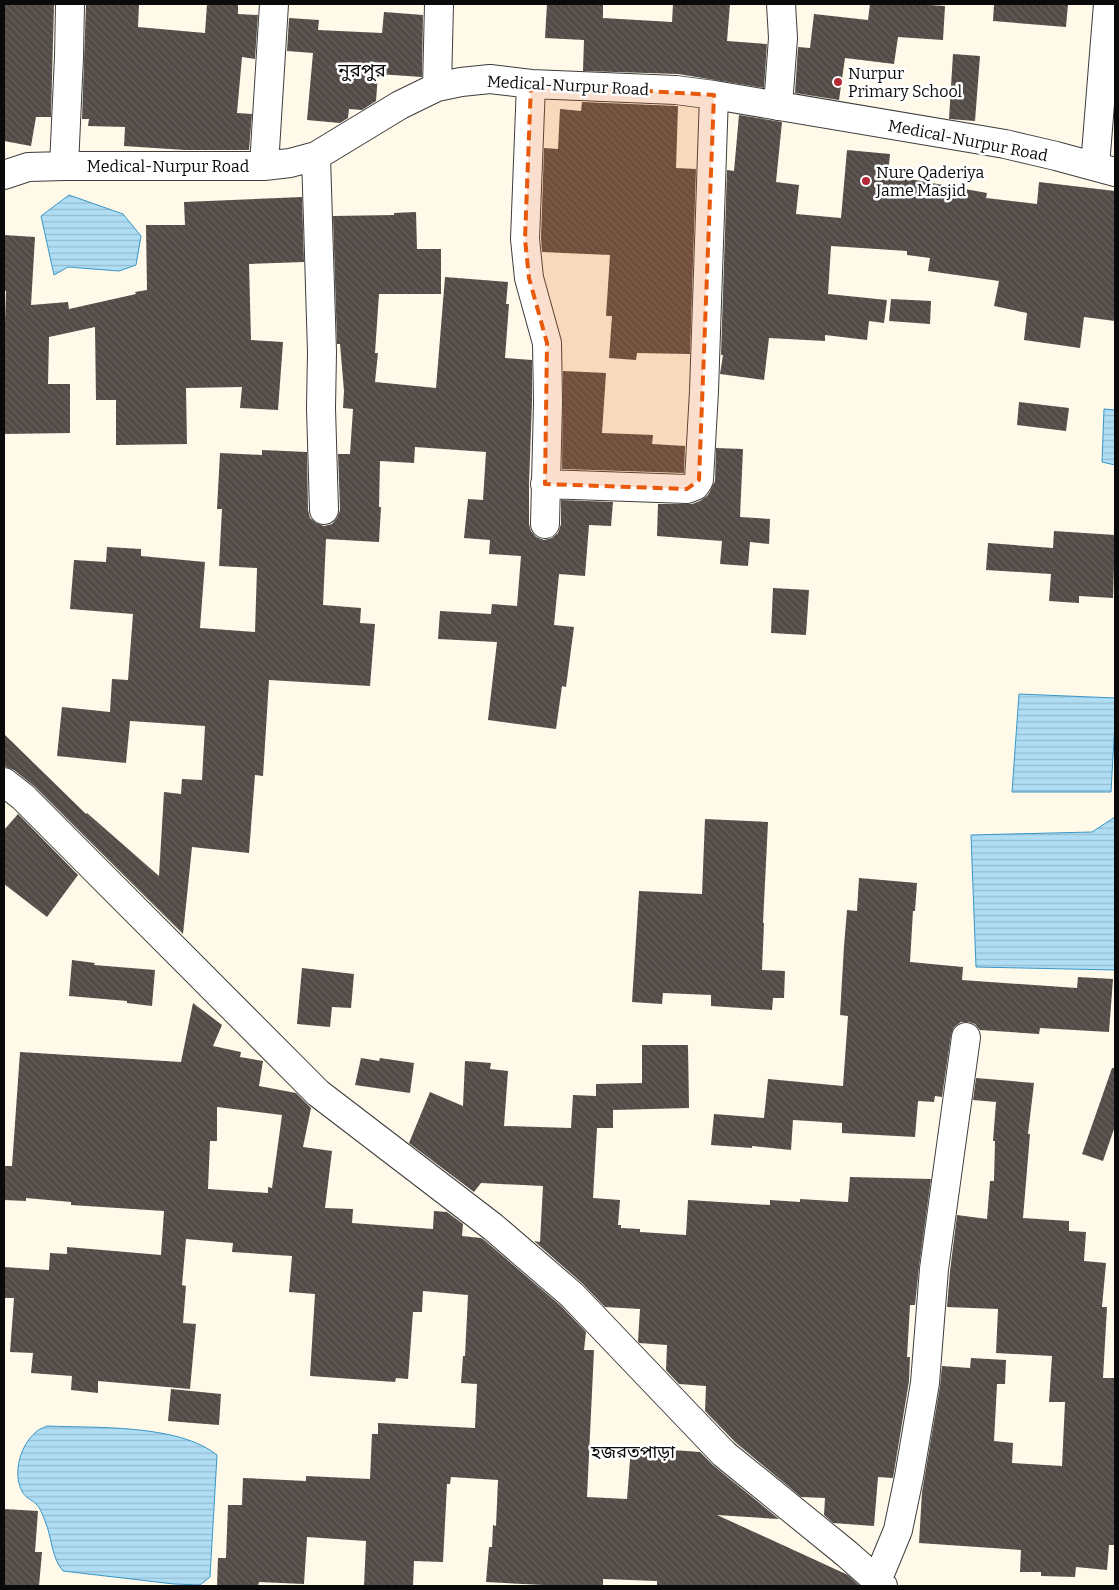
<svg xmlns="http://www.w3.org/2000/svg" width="1119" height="1590" font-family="Bitter,'Noto Sans Bengali',serif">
  <defs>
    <pattern id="water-rules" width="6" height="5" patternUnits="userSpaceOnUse" patternTransform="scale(1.25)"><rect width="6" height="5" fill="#afddf4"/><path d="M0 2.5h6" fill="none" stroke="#95bcd0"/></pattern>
    <pattern id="building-back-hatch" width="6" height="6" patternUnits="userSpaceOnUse" patternTransform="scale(1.25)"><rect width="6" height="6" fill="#524b47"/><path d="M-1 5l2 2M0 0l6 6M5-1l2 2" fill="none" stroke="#66605d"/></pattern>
  </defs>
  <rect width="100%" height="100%" fill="#fef9e8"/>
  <path fill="url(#water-rules)" stroke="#3896c8" d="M69 195 123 214 141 236 136 265 119 271 68 267 54 275 41 216Z
    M1104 409 1115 410V465L1102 462Z
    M1019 694 1115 698V722L1111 792H1012Z
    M1115 817V970L976 967 971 835 1092 832Z
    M47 1426C95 1428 179 1424 217 1455L210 1577 200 1585 174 1584 63 1571C51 1557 52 1537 45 1521 43 1516 40 1507 36 1504 31 1499 25 1498 22 1491 12 1473 21 1444 36 1432 39 1429 43 1428 47 1426Z"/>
  <path fill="url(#building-back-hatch)" fill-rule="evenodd" d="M4 4H54L51 117H36L31 146 4 141Z
    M86 4H139L138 27 205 33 207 4H238V14L258 15 255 59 242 57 237 113 252 114 249 150H185L124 146 125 127 88 126 89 119H82Z
    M547 4H603V18L672 22 673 4H730L727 41 767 44 764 88 678 74 583 71 584 40 545 38Z
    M870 4H929V5L945 6 943 40 898 37 894 64 845 58 839 100 795 93 798 47 810 48 814 14 868 20Z
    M994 4H1068L1066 27 993 21Z
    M384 12 423 15 422 77 378 74 376 101 362 110 349 109 348 118 340 123 307 120 313 53 287 51 289 18 319 20 318 30 382 33Z
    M953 54 980 56 975 121 949 119Z
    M582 102 678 106 676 168 696 169 690 354 637 353 636 360 609 358 612 316H606L610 255 542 252 541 238 544 148 558 149 560 109 581 111Z
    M739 115 782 122 776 182 799 185 796 214 841 218 847 150 890 154 888 175 987 193 986 198 1037 204 1039 182 1115 191V321L1084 317 1080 348 1024 340 1027 313 994 306 999 281 928 271 930 258 907 255V251L831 246 828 294 887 300 884 323 869 321 867 340 825 335V341L769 338 764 380 720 374 723 355H721L727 170 734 171Z
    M302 197 304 262 249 264 251 340 283 342 278 410 240 408 242 387 186 388 187 444 116 445V400H96L95 327 49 337 48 384H70V433L4 434V352L6 291H4V235L35 237 31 305 68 302 69 309 136 294 135 292 147 290 146 225H185L184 202Z
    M416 212 417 249H441V294H379L375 353H378L375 382 436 388 445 277 508 282 506 304H509L505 358 532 360V402L529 484V524L531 531 536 537 544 540 552 538 558 533 561 524V500L613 502 611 526 589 525 585 576 559 574 554 625 574 627 566 687 562 686 556 729 488 720 497 642 438 639 440 611 491 614 492 604 517 606 521 556 489 554 490 540 464 538 468 499 483 500 486 452 415 447 414 463 380 461 379 507H381L379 542 326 539 323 605 361 608 360 623 375 624 370 686 269 680 263 776 255 775 249 853 192 847 183 934 34 786 14 770 6 767 4 764V734L86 814 87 813 159 876 164 792 181 794 182 779 202 780 205 726 130 721 126 763 57 756 62 707 110 712 112 679 128 680 133 614 70 609 74 560 106 562 107 547 141 549V556L205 562 200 628 255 632 257 568 219 566 222 509H217L220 453 262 455V450L307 452 308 510 310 518 316 523 324 526 332 524 337 518 340 510 338 454H350L353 409 343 408 344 391 340 344H337L333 216 394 215V213Z
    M891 299 931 301 930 324 889 321Z
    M563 371 606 373 602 433 653 435 652 444 685 446 684 473 562 469Z
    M1019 402 1069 408 1066 431 1017 425Z
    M716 448 743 449 740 517 770 519 769 544 750 542 748 566 720 564 722 541 657 536 658 504H692L700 501 708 495 715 481Z
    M1054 531 1115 535 1113 598 1079 596V603L1049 601 1051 574 986 570 988 543 1053 548Z
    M773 588 809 590 806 635 771 633Z
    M18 814 78 875 47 917 4 884V830Z
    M705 819 768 822 763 923H764L762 970 785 971 784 998H773L772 1010 711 1006V995L663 993 662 1004 632 1002 639 891 702 894Z
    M859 878 917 883 915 911H913L910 962 963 967 962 980 1077 988 1078 977 1113 979 1109 1032 1040 1028 1039 1034 980 1030 975 1024 969 1022H961L954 1027 951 1035 942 1097 935 1096 934 1102 918 1101 915 1137 842 1133V1123L793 1120 791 1150 752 1146V1148L711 1145 714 1114 764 1118 768 1079 843 1086 848 1016 840 1015 844 946 847 910 857 911Z
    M72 960 95 963 94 965 155 970 152 1006 127 1003V1001L69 996Z
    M302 968 354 974 351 1008 332 1007 330 1027 297 1024Z
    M193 1003 222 1025 213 1046 241 1052 240 1057 263 1061 259 1086 296 1093 311 1108 303 1147 332 1151 325 1208 353 1209 352 1223 433 1229 434 1211 447 1212 463 1224 462 1236 481 1238 483 1239 561 1306 586 1332 584 1350H594L587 1497 627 1499 631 1447 700 1452 714 1466 779 1519 717 1515 848 1575 860 1586H657V1581L603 1579V1586H563L486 1582 489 1547H492L493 1525 496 1526 498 1480 451 1477 450 1484H447L443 1562 414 1561 413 1586H364L366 1541 307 1537 304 1584 259 1582 258 1586H217L218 1558H226L228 1505H242L243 1478 306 1481V1476L370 1479 372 1434H378V1423L475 1428 477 1384 461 1383 463 1356H465L468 1295 423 1291 422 1312H413L408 1379 396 1378 395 1382 310 1376 315 1294 289 1292 292 1256 232 1252 233 1243 186 1239 182 1285 186 1286 183 1323 196 1324 190 1389 98 1381V1393L71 1390 72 1376 31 1373 33 1353 10 1352 14 1298H4V1267L49 1270 50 1253 67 1254V1247L161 1255 164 1211 71 1205V1202L26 1198V1201L4 1200V1166H12L20 1052 181 1062ZM217 1107 282 1115 272 1188 268 1187V1193L208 1189 210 1141H217Z
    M642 1045H688L689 1108 613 1110V1128H597L593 1198 620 1200 618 1225H621V1228L640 1229V1232L686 1235 688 1200 770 1205V1200L800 1202V1199L848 1202 850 1177 931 1179 919 1267 915 1305H910L907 1357H910L909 1381 893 1478 878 1477 874 1526 833 1523 824 1515 825 1498 801 1497 735 1442 705 1411 706 1386 679 1384 666 1370 667 1345 639 1343 638 1341 640 1309 605 1307 582 1283 534 1241 540 1242 543 1186 481 1183 474 1192 409 1143 430 1092 463 1106 465 1061 491 1063 490 1069 508 1071 504 1126 571 1128 573 1095 596 1096V1084L642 1083Z
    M361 1058 379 1061 380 1058 414 1063 410 1093 355 1085Z
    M1112 1068H1115V1126L1103 1161 1082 1154Z
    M976 1078 1034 1083 1028 1134H1030L1023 1218 1069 1221V1231L1086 1232 1084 1261 1106 1263 1102 1307H1107L1103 1378H1115V1545H1109L1107 1570 1076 1567 1075 1577 1041 1576V1572H1020L1021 1550 919 1543 922 1492 940 1386 942 1366 970 1368 971 1358 1006 1360 1005 1384H997L994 1441 1013 1443 1012 1463 1062 1466 1065 1402H1049L1052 1356 996 1353 998 1309 947 1307 950 1271 957 1215 987 1219 990 1181H994L995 1141H993L996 1102 973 1100Z
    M171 1389 221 1394 219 1425 168 1421Z
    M4 1509 38 1511 35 1552H42L39 1586H4Z"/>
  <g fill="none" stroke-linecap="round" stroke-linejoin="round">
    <defs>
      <path id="minor" d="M531 84 525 239 529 278 547 343 548 402 545 524
        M437 87 439 4
        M778 106 783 38 781 4
        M316 156 322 352 321 408 324 510
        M64 166 69 57 70 4
        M264 166 274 4
        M1095 166 1108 4
        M4 175 28 167 64 166H264L290 163 316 156 400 105 437 87 461 82 490 79 531 84 676 90 714 95 1005 144 1056 156 1115 172
        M545 484 687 489 695 486 699 480 704 391 714 95
        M4 782 23 797 318 1093 493 1227 572 1295 724 1454 847 1554 883 1586
        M877 1581 898 1530 909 1477 925 1383 934 1269 966 1037"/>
    </defs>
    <use href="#minor" stroke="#3d3d3d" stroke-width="30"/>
    <use href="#minor" stroke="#fff" stroke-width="28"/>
  </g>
  <path fill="#e8590c" fill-opacity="0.2" stroke="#e8590c" stroke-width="4" stroke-dasharray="10 6" stroke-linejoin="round" d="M531 84 714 95 699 480 687 489 545 484 547 343 529 278 525 239Z"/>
  <g fill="#b52835" stroke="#fff" stroke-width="2">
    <circle cx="838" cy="82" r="5"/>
    <circle cx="866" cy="181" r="5"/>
  </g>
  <g text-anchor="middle" stroke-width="5" stroke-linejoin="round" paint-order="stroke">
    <g font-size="16" fill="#0a0a0a" stroke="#fff" text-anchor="start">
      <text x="848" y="79">Nurpur<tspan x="848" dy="18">Primary School</tspan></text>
      <text x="876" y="178">Nure Qaderiya<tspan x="876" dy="18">Jame Masjid</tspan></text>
    </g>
    <g font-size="16" fill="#0a0a0a" stroke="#fff">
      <text transform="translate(568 85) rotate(3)" y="6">Medical-Nurpur Road</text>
      <text transform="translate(968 140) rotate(11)" y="6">Medical-Nurpur Road</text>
      <text x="168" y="172">Medical-Nurpur Road</text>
    </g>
    <g font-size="18" fill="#0a0a0a" stroke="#fff">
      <text x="633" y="1458">হজরতপাড়া</text>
    </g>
    <g font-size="19" fill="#0a0a0a" stroke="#fff">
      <text x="362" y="77">নুরপুর</text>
    </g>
  </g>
  <rect width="1119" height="1590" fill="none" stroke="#0a0a0a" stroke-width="10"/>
</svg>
